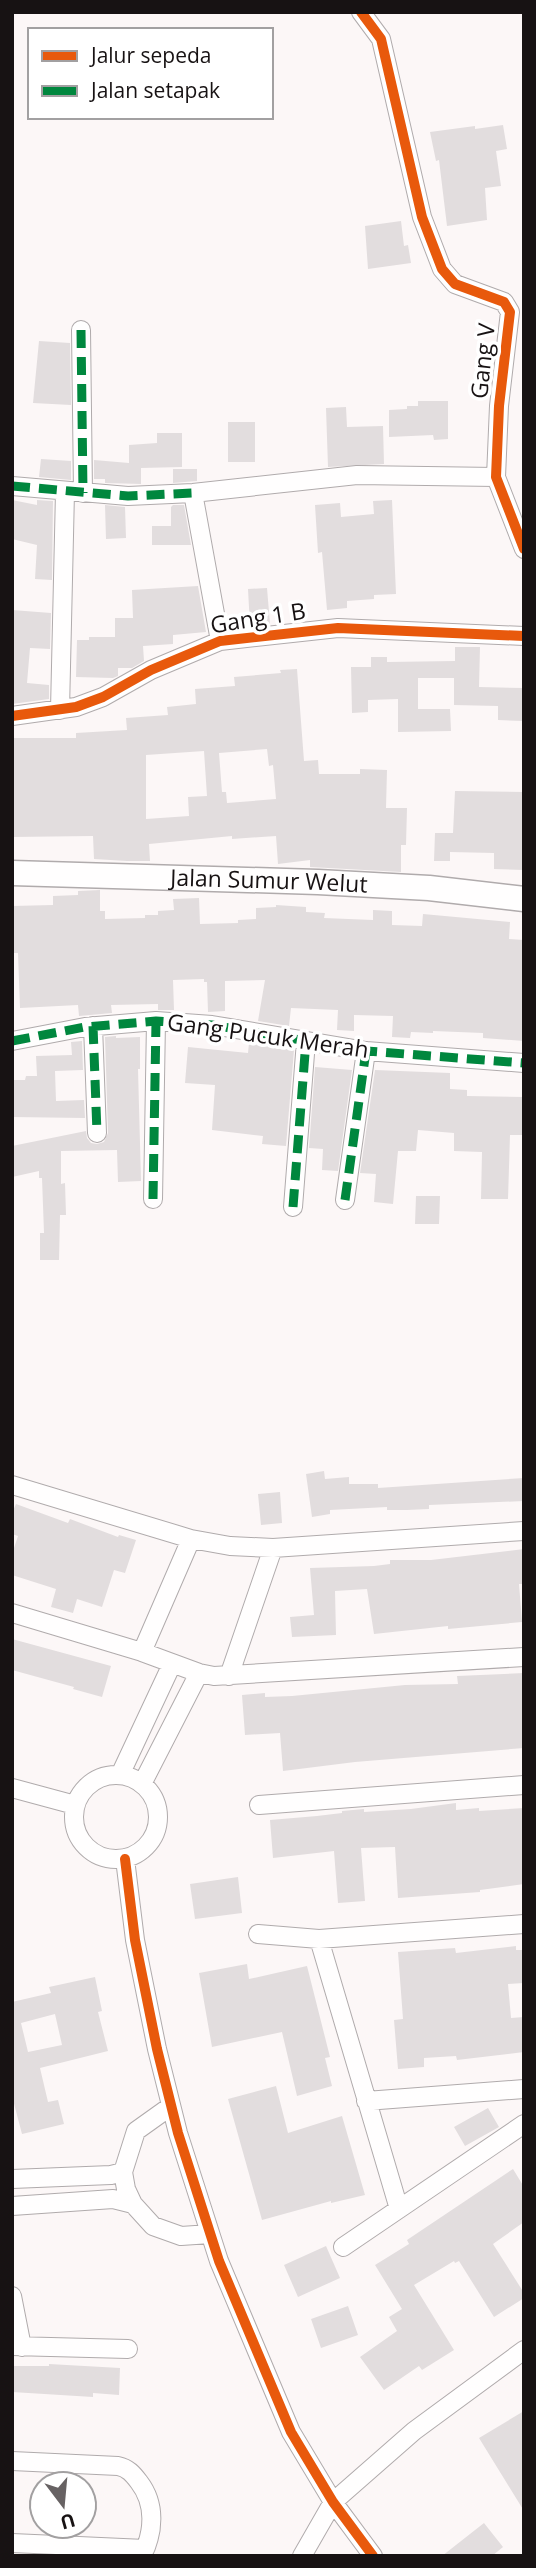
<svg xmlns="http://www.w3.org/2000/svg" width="536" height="2568" font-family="'Open Sans',sans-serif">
  <rect width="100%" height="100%" fill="#fcf7f7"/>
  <path fill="#e2ddde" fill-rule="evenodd" d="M503 125 507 149 496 151 501 186 485 188 487 220 447 226 439 160 436 161 430 132 475 126V129Z
    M401 221 404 246 408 245 411 263 368 269 365 226Z
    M39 341 70 343 71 405 33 403Z
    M418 401H448V439L434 440 433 435 389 437V410L407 409V406H418Z
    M346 407 347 427 383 426 384 464 328 467 326 408Z
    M228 422H255V462H228Z
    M157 433H182V467L141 468V484L105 483V479H94V460L129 463V445L157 443Z
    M41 459 71 461V480L39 477Z
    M173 469H197V481L173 483Z
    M12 500 37 505V500L53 501 52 580 35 579 37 545 12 539Z
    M392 500 396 594 374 595V599L347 601V608L327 610 322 552 318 553 315 505 340 503 341 517 374 514 373 501Z
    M105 505 125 507 126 538 106 539Z
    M173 505H184L191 545H152V526H171V507Z
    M198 586 206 632 173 635V644L143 646 144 661 132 668H118V676L113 678 76 677 77 640H89V637H115V618H133L132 590Z
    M267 588 270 624 250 626 248 589Z
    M12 610 51 613 50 649 30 648 27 683 49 685V699L12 704Z
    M455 647H480L479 687 524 688V721L498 720V706L454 705V678H418V709H450L451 731 398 732V699L368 700V712L352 713 351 667H371V657H387V662L455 661Z
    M297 669 304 761 318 760 319 774H360V769L387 770 386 808H407L406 845H401V872L310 867V860L278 864 276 836 232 839V836L149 844 150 861H127L94 859 93 836 12 837V738H76V733L127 730 126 718 168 715 167 707 196 704 195 689 235 686 234 677 281 673 280 670ZM267 749 269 766 273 765 276 799 227 803 226 792H222L219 753ZM204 751 207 796 188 797 189 816 146 819V755Z
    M455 791 524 792V870L494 869V853L450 852V861H434L435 833H453Z
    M100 890V911H105V919L145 918V915H158V911L174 910 173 899 199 898 200 924 238 923V920L256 919V908L276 907V905L306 907V912L325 913 324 918 373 920V910L392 911V925L422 926 423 914 510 922 509 939 524 940V1041L483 1038V1033L433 1031V1033L411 1032 410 1038 392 1037 393 1016 354 1015V1031L337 1030 338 1010 291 1008 289 1026 258 1021 265 980 225 981V1011L208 1012 207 982H204V979L173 980 174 1010H158V1004L111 1005 112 1013 79 1016 78 1005 20 1008 18 953H12V906L53 905V896L78 895V891Z
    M116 1036V1038L140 1037V1069H138L141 1181 118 1182 117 1150 61 1151V1184L65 1183 66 1215H60L59 1260H40V1233H44L42 1178H39V1171L12 1177V1146L86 1131 87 1138 91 1143 97 1144 104 1142 108 1133 105 1037Z
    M82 1041 83 1070 55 1071 56 1101 84 1100 85 1118 12 1117V1080H25L26 1076H37L36 1056 72 1055 71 1042Z
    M249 1043 294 1050 286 1146 262 1144 263 1136 212 1130 215 1085 185 1083 188 1047 248 1053Z
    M315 1067 352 1070 338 1171 322 1170 323 1149 309 1148Z
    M375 1070 450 1073V1089L467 1090V1096L524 1097V1135H510L508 1199H481L482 1152 454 1151V1133L418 1130 416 1151H398L393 1204 374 1202 376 1174 360 1173Z
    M416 1196H440L439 1224H415Z
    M324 1471 325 1479 349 1477V1484H378V1488L524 1478V1501L429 1505V1509L407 1510H387V1507L330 1510V1514L312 1517 306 1474Z
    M280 1492 282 1523 261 1525 258 1494Z
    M16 1504 68 1523 70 1519 118 1537 119 1535 136 1540 125 1573 114 1570 102 1607 77 1599 73 1613 51 1607 56 1589 12 1575V1554L18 1536 12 1534V1513Z
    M524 1549V1584H519L522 1622 448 1629V1626L374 1634 367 1589 335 1591 336 1635 292 1637 290 1617 314 1615 310 1568 374 1566 390 1564V1560H431Z
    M12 1639 111 1666 102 1697 73 1689 74 1687 12 1670Z
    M524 1673V1748L355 1762 283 1771 280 1733 245 1735 242 1695 265 1693V1697L292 1696 405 1685 458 1684 457 1676Z
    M456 1803V1810L479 1808V1811L524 1808V1884L480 1890V1892L398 1898 395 1847 361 1848 365 1901 338 1903 334 1851 273 1858 270 1820 317 1816 342 1813V1811L364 1809V1812L411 1809Z
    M238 1877 242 1913 195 1919 190 1884Z
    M516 1946V1950H524V1983L508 1984 511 2018 524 2017V2052L457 2060 456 2056 424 2058V2067L398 2069 394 2020 403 2019 398 1952 455 1948 456 1953Z
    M247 1964 249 1979 307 1966 330 2057 325 2058 332 2086 297 2096 282 2032 212 2047 199 1973Z
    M95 1977 102 2011 98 2012 108 2051 40 2068 48 2102 58 2100 64 2124 22 2134 12 2096V2002L51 1993 49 1987ZM55 2014 62 2045 28 2052 21 2023Z
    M276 2086 288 2133 342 2116 365 2195 331 2203V2201L262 2220 228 2099Z
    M488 2108 499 2127 465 2146 454 2127Z
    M513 2169 524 2187V2222L493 2244 524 2293V2298L494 2317 459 2261 455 2263 454 2261 414 2285 454 2350 422 2370 419 2366 384 2390 360 2357 397 2331 389 2317 402 2309 375 2265 409 2244 407 2240Z
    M326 2246 340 2278 298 2297 284 2265Z
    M348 2306 358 2335 321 2348 311 2319Z
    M49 2364 120 2368 119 2395 93 2393V2397L12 2392V2366H49Z
    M524 2411V2511L479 2438Z
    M484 2523 503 2547 492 2556H442Z"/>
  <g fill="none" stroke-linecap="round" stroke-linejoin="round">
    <defs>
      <path id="street" d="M361 12 381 39 422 217 442 269 455 284 504 302 510 312 499 406 496 477 524 549
        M81 330 83 493
        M12 486 128 496 193 493 357 475 496 477
        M193 493 220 641
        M60 710 65 492
        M12 716 76 707 103 697 151 670 220 641 338 628 524 636
        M93 1026 97 1133
        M12 1041 85 1027 156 1021 212 1025 366 1051 524 1063
        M153 1199 156 1021
        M345 1200 366 1051
        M293 1207 306 1041
        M12 1485 191 1539 230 1546 273 1548 524 1531
        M12 1613 142 1652 199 1673 214 1676 524 1657
        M142 1652 191 1539
        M229 1676 273 1548
        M120 1775 172 1664
        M74 1817a42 42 0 1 1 84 0a42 42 0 1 1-84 0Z
        M142 1784 199 1673
        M12 1788 75 1805
        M259 1805 524 1785
        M125 1859 135 1940 157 2049 178 2133 219 2261 291 2432 333 2502 373 2556
        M258 1934 319 1939 524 1924
        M319 1939 399 2209
        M366 2101 524 2089
        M171 2106 136 2131 123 2172 126 2189 133 2204 153 2226 181 2236 210 2234
        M12 2179 111 2175 123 2172
        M12 2206 113 2199 133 2204
        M343 2247 524 2124
        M12 2296 22 2347
        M12 2346 128 2349
        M12 2461 118 2466C128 2468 133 2474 139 2482 156 2504 154 2532 142 2556
        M12 2543 145 2549
        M302 2556 333 2502 414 2431 524 2350"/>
      <g id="secondary">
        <path id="s1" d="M12 873 318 882 429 888 524 899"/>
      </g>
    </defs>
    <use href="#street" stroke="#b0abac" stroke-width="20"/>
    <use href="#secondary" stroke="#b0abac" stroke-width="27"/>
    <use href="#street" stroke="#fffefe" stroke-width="18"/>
    <use href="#secondary" stroke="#fffefe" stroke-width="24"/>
    <path stroke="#00873e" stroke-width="9" stroke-dasharray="18 9" stroke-linecap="butt" d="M81 330 83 493
      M12 486 128 496 193 493
      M93 1026 97 1133
      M12 1041 85 1027 156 1021 212 1025 366 1051 524 1063
      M153 1199 156 1021
      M345 1200 366 1051
      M293 1207 306 1041"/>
    <defs>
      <path id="cycleway" d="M361 12 381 39 422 217 442 269 455 284 504 302 510 312 499 406 496 477 524 549
        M12 716 76 707 103 697 151 670 220 641 338 628 524 636
        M125 1859 135 1940 157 2049 178 2133 219 2261 291 2432 333 2502 373 2556"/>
    </defs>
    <use href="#cycleway" stroke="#fff" stroke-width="15"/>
    <use href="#cycleway" stroke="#e8590c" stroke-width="10"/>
  </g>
  <g text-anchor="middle" stroke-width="7" stroke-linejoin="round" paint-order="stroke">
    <g font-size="23" fill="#171213" stroke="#fff">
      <text transform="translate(483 361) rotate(-84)" y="8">Gang V</text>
      <text transform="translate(258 618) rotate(-9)" y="8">Gang 1 B</text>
      <text dy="8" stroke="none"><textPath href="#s1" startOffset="257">Jalan Sumur Welut</textPath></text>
      <text transform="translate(268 1036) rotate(8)" y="8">Gang Pucuk Merah</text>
    </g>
  </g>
  <rect width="536" height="2568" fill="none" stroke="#171213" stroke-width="28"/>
  <rect x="28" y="28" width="245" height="91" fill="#ffffff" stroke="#a2a0a1" stroke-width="2"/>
  <rect x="42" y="51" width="35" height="10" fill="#e8590c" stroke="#a2a0a1" stroke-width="2"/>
  <text x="91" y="63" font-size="21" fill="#171213">Jalur sepeda</text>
  <rect x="42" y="86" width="35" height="10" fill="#00873e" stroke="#a2a0a1" stroke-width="2"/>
  <text x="91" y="98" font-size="21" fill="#171213">Jalan setapak</text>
  <g transform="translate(63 2505) rotate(164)"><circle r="33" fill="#ffffff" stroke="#a2a0a1" stroke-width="2"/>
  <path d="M0-5L12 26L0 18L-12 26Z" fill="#676263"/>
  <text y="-10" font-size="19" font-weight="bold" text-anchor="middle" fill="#171213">U</text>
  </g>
</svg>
